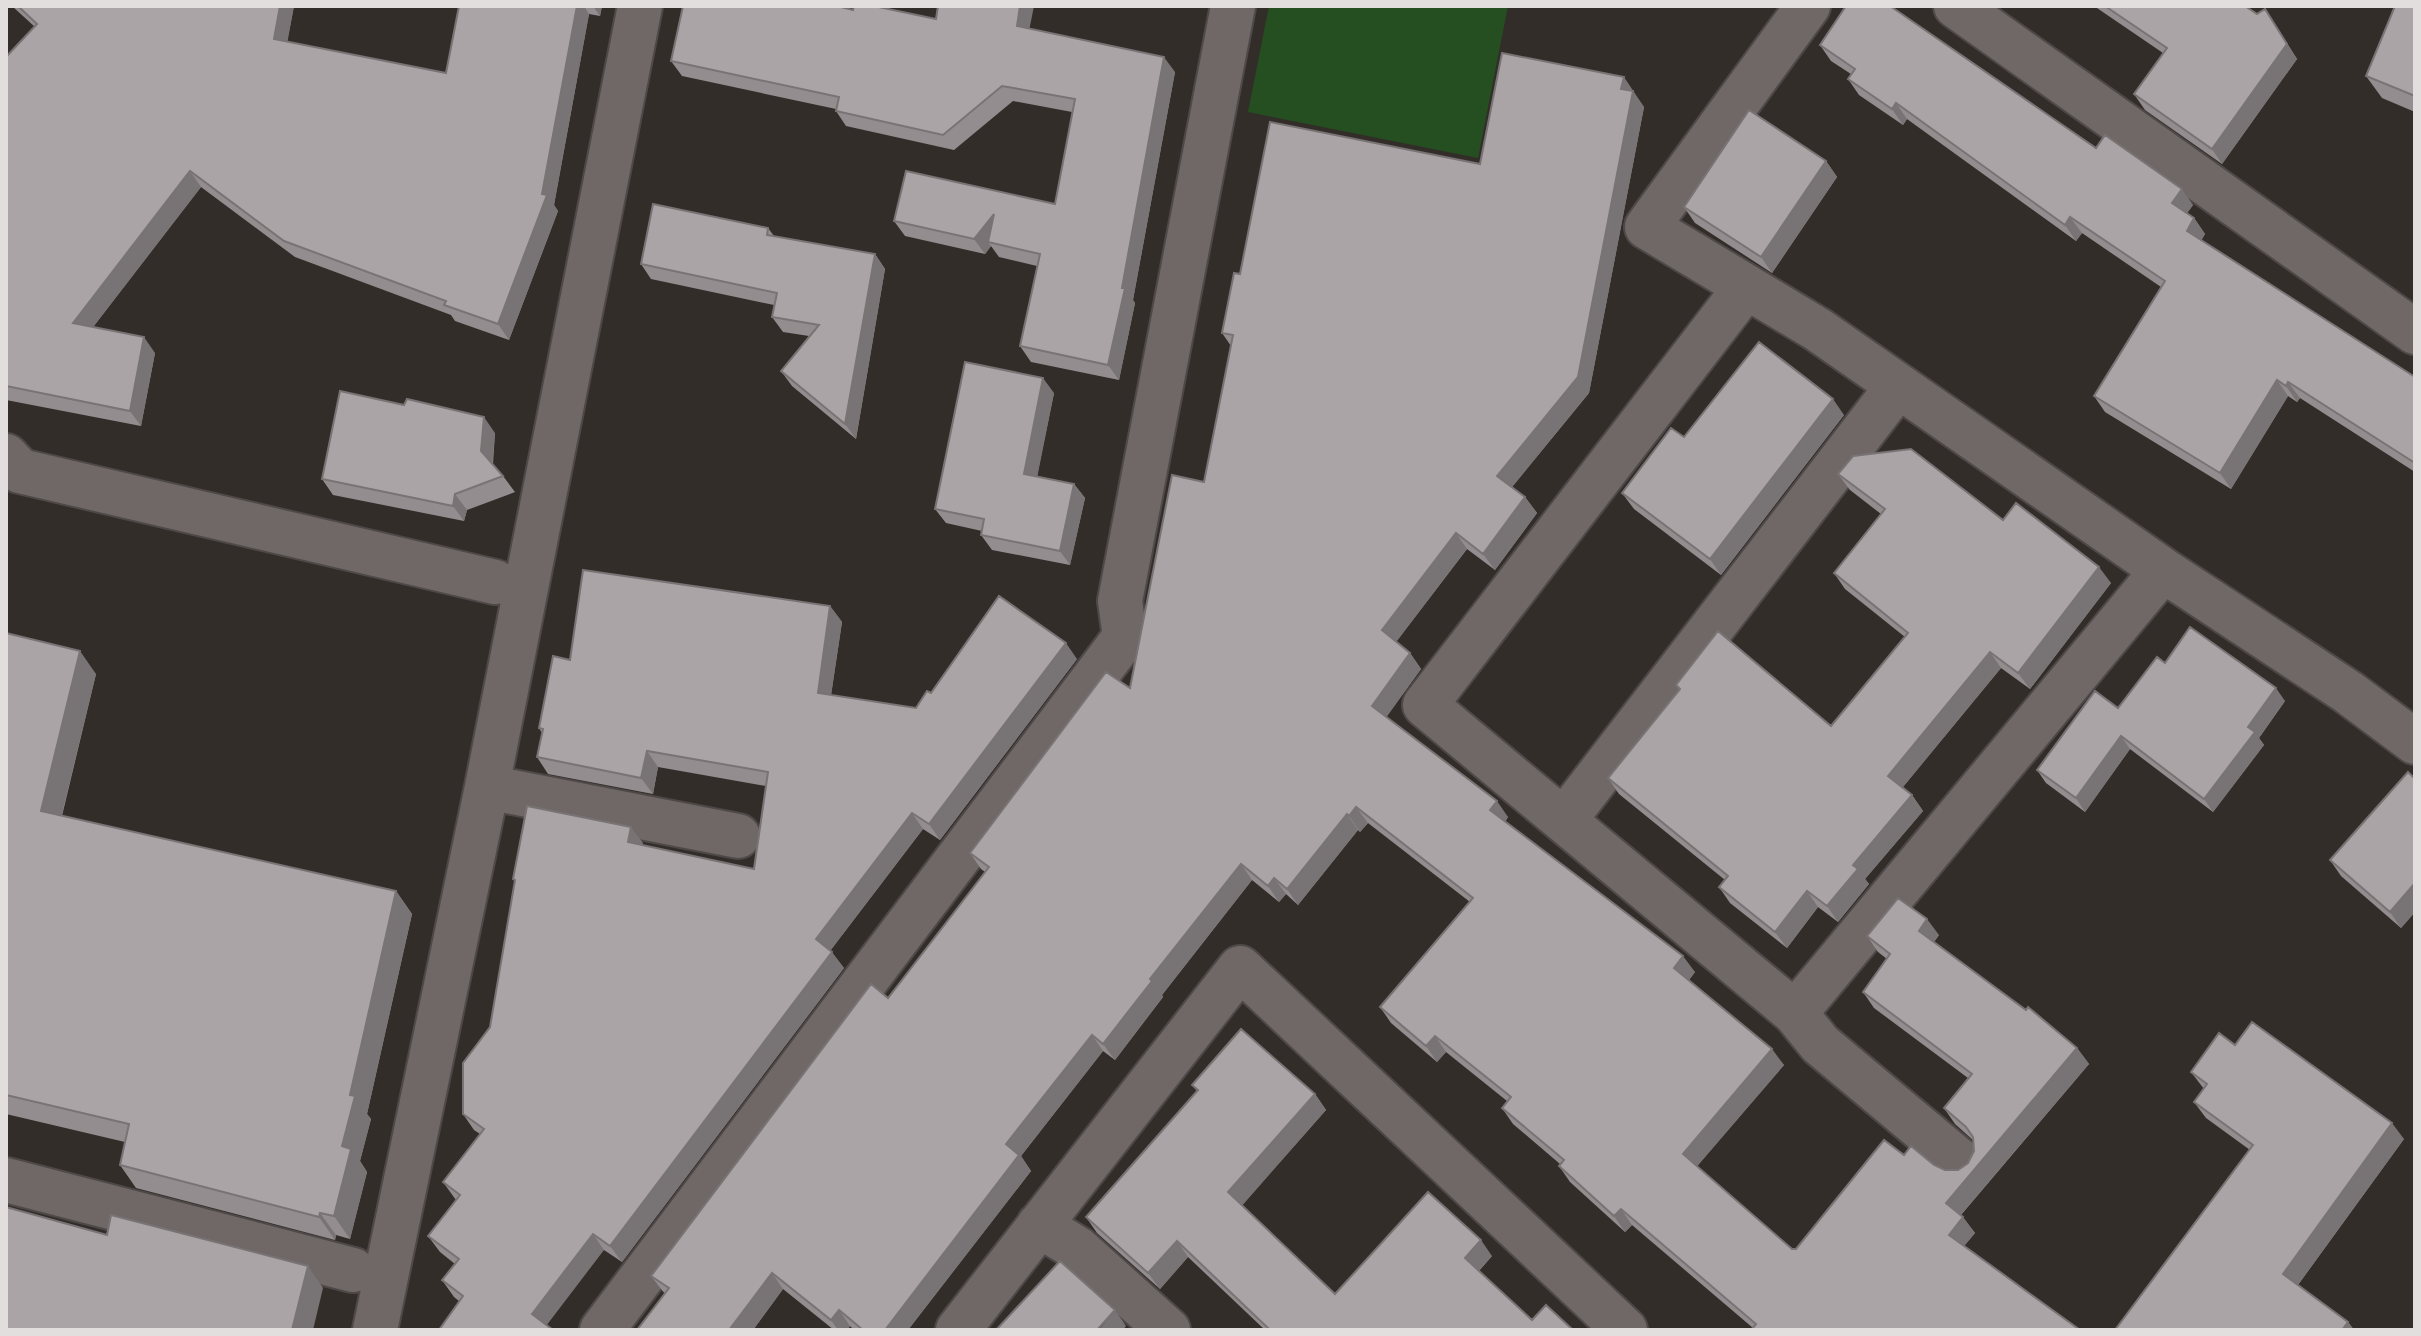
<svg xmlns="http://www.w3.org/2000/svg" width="2421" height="1336" font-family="Inter,sans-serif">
  <rect width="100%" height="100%" fill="#332d2a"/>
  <path fill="#254f20" d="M1269 6H1508L1478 158 1248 112Z"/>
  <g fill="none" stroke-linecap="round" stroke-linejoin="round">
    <defs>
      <path id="street" d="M1808 6 1647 227 1817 329 2163 570 2348 692 2415 742
        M1956 6 2415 332
        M1746 287 1425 705 1795 1013 1820 1044 1961 1162
        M6 456 20 471 495 582
        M487 787 738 836
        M1565 819 1898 386
        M1795 1013 2163 570
        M6 1180 353 1270
        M1039 1225 1078 1249 1168 1330
        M375 1330 487 787 640 6
        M602 1330 1125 637 1120 601 1233 6
        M958 1330 1240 968 1625 1330"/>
    </defs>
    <use href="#street" stroke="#4e4948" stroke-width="48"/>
    <use href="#street" stroke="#6f6866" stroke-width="44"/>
  </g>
  <path fill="#938d8f" d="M12 6H294L287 42 446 73 459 6H602L600 16 589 14 554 205 558 211 509 340 455 321 451 315 295 257 201 187 93 327 155 353 141 426 6 400V57L35 27Z
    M2094 6H2245L2275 24 2297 59 2222 164 2145 110 2134 94 2163 53Z
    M2415 6V112L2382 98 2366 76Z
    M853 10 1030 29 1175 72 1133 300 1135 303 1119 380 1031 362 1020 346 1037 266 999 257 991 246 985 254 905 236 894 221 1055 204 1072 112 1013 101 954 150 846 126 836 111V109L682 76 671 61Z
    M1820 45 2096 148 2193 205 2187 213 2194 218 2205 234 2201 240 2415 377V472L2300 398 2297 402 2288 396 2231 489 2105 412 2094 396 2161 287 2082 233 2076 241 1907 119 1903 125 1859 95 1848 79 1851 74 1831 61Z
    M1635 93V95L1644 107 1589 393 1512 487 1525 497 1537 513 1495 570 1467 549 1396 642 1410 653 1421 669 1386 717 1508 817 1505 822 1695 972 1689 980 1784 1065 1697 1166 1792 1249H1796L1904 1155 1934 1165 1945 1170H1958L1968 1163 1974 1151 1973 1140 1955 1124 1944 1108 1968 1078 1874 1008 1863 992 1887 959 1878 952 1867 936 1939 935 1934 942 2077 1048 2089 1064 1961 1215 1975 1233 1964 1246 1753 1328 1632 1225 1625 1232 1570 1182 1559 1166 1560 1164 1513 1124 1502 1108 1507 1101 1446 1052 1437 1062 1391 1023 1380 1007 1470 902 1368 823 1360 832 1358 830 1298 905 1286 894 1279 902 1252 880 1162 995 1163 997 1115 1060 1103 1051 1021 1156 1031 1171 908 1330H854L850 1326 847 1330H834L783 1289 753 1330H637L665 1294 651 1276 888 998 985 872 981 869 970 853 1130 688 1204 482 1231 346 1222 333 1240 274Z
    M1826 161 1837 177 1772 273 1695 223 1684 207Z
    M768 228 774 236 875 254 885 269 856 439 792 386 781 371 809 336 783 332 772 317 774 305 651 279 641 264Z
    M1054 393 1037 476 1074 484 1085 498 1070 565 992 550 981 535 982 531 946 523 935 509Z
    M1844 415 1721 575 1634 509 1622 493 1684 437Z
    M495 433 493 464 503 476 515 492 467 510 464 521 333 495 322 479Z
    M1838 474 2003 520 2111 583 2030 689 2001 668 1902 788 1912 795 1923 811 1865 879 1869 884 1838 922 1818 907 1787 948 1730 903 1719 887 1725 880 1619 794 1608 778 1679 690 1676 685 1831 726 1905 637 1845 589 1834 573 1881 514 1850 490Z
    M830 606 842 622 831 695 916 708 931 693 1077 659 940 840 923 829 830 951 844 968 622 1262 604 1250 459 1301 454 1297 442 1280 455 1264 440 1252 428 1236 456 1200 443 1182 480 1134 474 1130 463 1114 490 1027 515 882 513 879 643 843 642 845 754 869 766 786 658 767 653 794 548 774 537 757 542 733 539 728 570 660Z
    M6 633 96 674 62 816 396 891 412 914 367 1114 371 1119 360 1161 367 1172 350 1239 336 1235 335 1240 136 1188 120 1165 125 1142 6 1114Z
    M2165 663 2285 701 2259 738 2264 745 2213 812 2130 749 2085 812 2046 783 2037 770 2118 708Z
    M2415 779V912L2401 928 2341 876 2330 860Z
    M2235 1045 2404 1139 2298 1285 2348 1322 2354 1330H2115L2250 1150 2206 1118 2194 1102 2204 1089 2191 1072Z
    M1192 1085 1315 1094 1326 1110 1242 1205 1335 1294 1492 1256 1479 1271 1532 1320 1573 1330H1265L1188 1257 1160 1289 1097 1233 1086 1217 1197 1091Z"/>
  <path fill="#787374" d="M280 6H294L285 55 274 39Z
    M577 6H584L589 14 554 205 558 211 509 340 498 324 542 194Z
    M593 6H602L600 16Z
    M1020 6H1034L1027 41 1017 26Z
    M2265 9 2297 59 2222 164 2212 149Z
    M1164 57 1175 72 1133 300 1135 303 1119 380 1108 365Z
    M1624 77 1644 107 1589 393 1508 492 1497 476 1621 89Z
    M1896 103 1907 119 1903 125 1892 109Z
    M1826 161 1837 177 1772 273 1761 257Z
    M190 171 201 187 84 339 73 323Z
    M2182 189 2193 205 2183 219 2172 203Z
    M994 214 988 242 991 246 985 254 974 239Z
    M2070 217 2082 233 2076 241 2065 225Z
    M2194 218 2205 234 2198 247 2187 231Z
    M875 254 885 269 856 439 845 424Z
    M144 337 155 353 141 426 130 411Z
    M1043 378 1054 393 1035 488 1024 474Z
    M2277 380 2288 396 2231 489 2220 473Z
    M2288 382 2300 398 2297 402 2286 386Z
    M1833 399 1844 415 1721 575 1710 559Z
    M484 417 495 433 492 467 481 451Z
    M1074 484 1085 498 1070 565 1060 551Z
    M455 494 467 510 464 521 453 506Z
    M1525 497 1537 513 1495 570 1483 554Z
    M1456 533 1467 549 1393 646 1382 630Z
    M2099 567 2111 583 2030 689 2018 673Z
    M830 606 842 622 829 709 818 693Z
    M1066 643 1077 659 940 840 929 824Z
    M80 651 96 674 57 834 41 811Z
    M1990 652 2001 668 1899 792 1888 776Z
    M1410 653 1421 669 1383 722 1372 706Z
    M2276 688 2285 701 2259 738 2264 745 2213 812 2204 799 2248 727Z
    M2121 736 2130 749 2085 812 2076 798Z
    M647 751 658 767 653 794 641 778Z
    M1912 795 1923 811 1865 879 1869 884 1838 922 1827 906 1853 865Z
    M1497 801 1508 817 1501 826 1490 810Z
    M1356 807 1368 823 1360 832 1349 816Z
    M912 813 923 829 827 955 816 939Z
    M1347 814 1358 830 1298 905 1287 889Z
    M631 827 643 843 640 858 628 842Z
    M1241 864 1252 880 1162 995 1163 997 1115 1060 1103 1044 1150 979Z
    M1274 878 1286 894 1279 902 1268 886Z
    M2415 883V912L2401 928 2390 912Z
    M396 891 412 914 367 1114 371 1119 360 1161 367 1172 350 1239 334 1216 342 1146 350 1095Z
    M1807 891 1818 907 1787 948 1775 932Z
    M1927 919 1939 935 1930 947 1919 931Z
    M832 952 844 968 622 1262 610 1246Z
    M1683 956 1695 972 1686 984 1674 968Z
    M1092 1035 1103 1051 1021 1156 1031 1171 908 1330H885L1006 1144Z
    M1435 1036 1446 1052 1437 1062 1426 1046Z
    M2077 1048 2089 1064 1957 1219 1946 1203Z
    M1772 1049 1784 1065 1694 1170 1683 1154Z
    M1315 1094 1326 1110 1240 1208 1228 1192Z
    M2392 1123 2404 1139 2294 1290 2283 1274Z
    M1621 1209 1632 1225 1625 1232 1614 1216Z
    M320 1213 336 1235 335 1240 319 1217Z
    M1963 1217 1975 1233 1960 1251 1949 1235Z
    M593 1234 604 1250 543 1330 532 1314Z
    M1481 1240 1492 1256 1476 1274 1465 1258Z
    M1177 1241 1188 1257 1160 1289 1148 1273Z
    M308 1266 323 1288 313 1330H292Z
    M772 1273 783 1289 753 1330H729Z
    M839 1310 850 1326 847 1330H838L831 1320Z
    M1115 1310 1126 1326 1123 1330H1099Z
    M2348 1322 2354 1330H2342Z"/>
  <path fill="#aba4a6" stroke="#787374" stroke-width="2" d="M18 6H280L274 39 446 73 459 6H577L542 194 547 195 498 324 444 305 446 301 284 241 190 171 73 323 144 337 130 411 6 386V57L37 24Z
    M683 6H837L853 10 854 6H874L936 19 938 6H1020L1017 26 1164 57 1122 288H1125L1108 365 1020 346 1040 254 988 242 994 214 974 239 894 221 906 171 1055 204 1075 99 1002 86 943 135 836 111 839 97 671 61Z
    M1846 6H1890L2096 148 2105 135 2182 189 2172 203 2194 218 2187 231 2415 377V463L2288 382 2286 386 2277 380 2220 473 2094 396 2165 281 2070 217 2065 225 1896 103 1892 109 1848 79 1855 69 1820 45Z
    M2105 6H2245L2257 14 2265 9 2287 44 2212 149 2134 94 2167 48Z
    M2395 6H2415V96L2366 76Z
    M1502 53 1624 77 1621 89 1633 91 1578 377 1497 476 1525 497 1483 554 1456 533 1382 630 1410 653 1372 706 1497 801 1490 810 1683 956 1674 968 1772 1049 1683 1154 1792 1249H1796L1884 1140 1904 1155 1911 1146 1934 1165 1945 1170H1958L1968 1163 1974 1151 1973 1137 1966 1127 1944 1108 1972 1074 1863 992 1890 954 1867 936 1898 898 1927 919 1919 931 2026 1010 2028 1007 2077 1048 1946 1203 1963 1217 1949 1235 2080 1330H1751L1756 1324 1621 1209 1614 1216 1559 1166 1564 1160 1502 1108 1511 1097 1435 1036 1426 1046 1380 1007 1473 898 1356 807 1349 816 1347 814 1287 889 1274 878 1268 886 1241 864 1150 979 1152 981 1103 1044 1092 1035 1006 1144 1019 1155 885 1330H863L839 1310 831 1320 772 1273 729 1330H637L669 1288 651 1276 871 984 888 998 989 867 970 853 1106 672 1130 688 1172 475 1204 482 1233 335 1222 333 1234 273 1240 274 1270 122 1480 164Z
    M1749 110 1826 161 1761 257 1684 207Z
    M653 204 768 228 767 235 875 254 845 424 781 371 819 325 772 317 777 293 641 264Z
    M1759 342 1833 399 1710 559 1622 493 1671 428 1684 437Z
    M965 362 1043 378 1024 474 1074 484 1060 551 981 535 984 519 935 509Z
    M340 391 404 405 407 399 484 417 481 451 503 476 455 494 453 506 322 479Z
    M1911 449 2003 520 2016 503 2099 567 2018 673 1990 652 1888 776 1912 795 1853 865 1858 869 1827 906 1807 891 1775 932 1719 887 1728 876 1608 778 1680 689 1676 685 1718 631 1831 726 1908 633 1834 573 1885 509 1838 474 1853 456Z
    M583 570 830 606 818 693 916 708 927 691 931 693 999 596 1066 643 929 824 912 813 816 939 832 952 610 1246 593 1234 532 1314 553 1330H439L463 1296 442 1280 459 1259 428 1236 460 1195 443 1182 484 1129 463 1114V1063L490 1027 515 880 513 879 527 806 631 827 628 842 754 869 768 772 647 751 641 778 537 757 543 729 539 728 553 656 570 660Z
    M2190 627 2276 688 2248 727 2255 732 2204 799 2121 736 2076 798 2037 770 2095 691 2118 708 2157 657 2165 663Z
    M6 633 80 651 41 811 396 891 350 1095 355 1096 342 1146 351 1149 334 1216 320 1213 319 1217 120 1165 129 1124 6 1095Z
    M2408 772 2415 779V883L2390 912 2330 860Z
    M2252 1022 2392 1123 2283 1274 2348 1322 2342 1330H2115L2253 1145 2194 1102 2207 1084 2191 1072 2219 1033 2235 1045Z
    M1241 1029 1315 1094 1228 1192 1335 1294 1428 1192 1481 1240 1465 1258 1532 1320 1546 1305 1573 1330H1270L1177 1241 1148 1273 1086 1217 1198 1090 1192 1085Z
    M6 1207 107 1235 111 1215 308 1266 292 1330H6Z
    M1060 1261 1115 1310 1098 1329 1099 1330H996Z"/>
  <rect width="2421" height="1336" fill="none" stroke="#e2dedd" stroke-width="16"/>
</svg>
